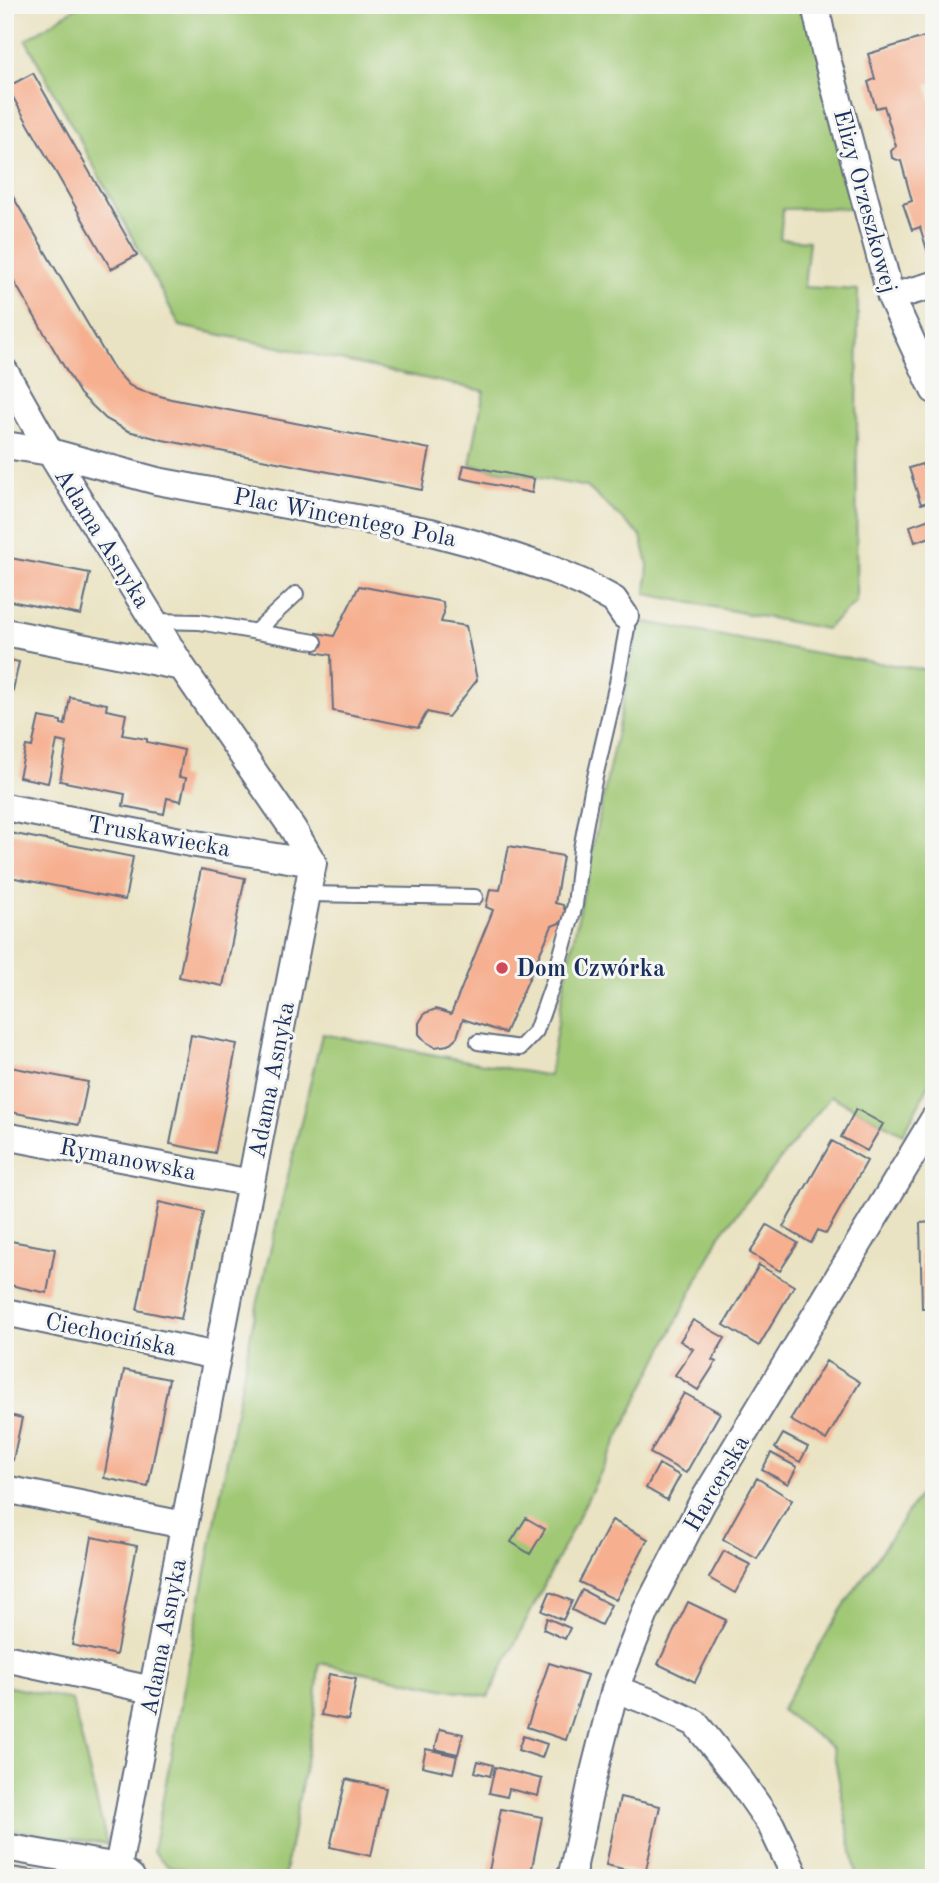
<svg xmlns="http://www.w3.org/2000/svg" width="939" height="1883" font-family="'Old Standard TT',serif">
  <rect width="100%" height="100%" fill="#f6f6f2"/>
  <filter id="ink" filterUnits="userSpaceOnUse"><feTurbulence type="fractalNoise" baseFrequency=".0143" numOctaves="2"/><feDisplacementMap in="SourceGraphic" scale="14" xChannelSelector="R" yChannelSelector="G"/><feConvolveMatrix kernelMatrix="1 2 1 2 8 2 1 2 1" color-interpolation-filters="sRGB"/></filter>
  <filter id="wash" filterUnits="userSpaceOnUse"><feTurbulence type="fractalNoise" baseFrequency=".00686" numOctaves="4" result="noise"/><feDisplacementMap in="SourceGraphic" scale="28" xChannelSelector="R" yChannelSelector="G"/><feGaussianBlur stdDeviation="1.57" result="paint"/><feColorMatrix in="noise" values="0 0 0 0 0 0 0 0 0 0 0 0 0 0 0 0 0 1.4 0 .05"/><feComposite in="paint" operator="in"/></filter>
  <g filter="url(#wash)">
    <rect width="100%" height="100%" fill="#eae3c3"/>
    <path fill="#a0c874" stroke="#5e7c69" stroke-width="2" d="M80 5H808L860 208 783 209 780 239 809 241 804 287 858 290 856 602 826 629 646 594 648 565 641 536 587 487 470 465 484 391 180 326 26 40Z
      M640 621 833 656 934 671V1075L903 1134 831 1096 720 1235 488 1697 319 1663 315 1713 284 1878H221L166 1865 153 1851 253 1322 322 1034 549 1076 565 980Z
      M934 1474V1878H857L833 1748 781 1710 841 1610Z
      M5 1686 72 1700 107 1844 5 1829Z"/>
    <g id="blocks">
      <path fill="#f6af8f" d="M934 34V82L926 84 934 109V252L928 253 920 227 912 230 903 204 912 201 901 161 892 158 891 151 896 146 884 106 876 108 868 82 875 79 868 54Z
        M33 73 137 255 111 269 7 87Z
        M12 195 114 369 129 385 138 390 171 399 430 449 422 490 163 440 128 431 106 419 80 394 5 266V199Z
        M922 464 934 500 921 504 909 468Z
        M464 465 534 479 532 493 461 478Z
        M932 518 934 536 915 542 910 526Z
        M5 557 90 573 81 615 5 600Z
        M359 586 443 602 444 613 441 622 466 626 477 680 448 717 427 712 418 728 333 711 331 655 314 652 317 633 334 636Z
        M5 659 19 662 10 704 5 703Z
        M70 697 107 704 106 710 126 714 122 735 147 739V742L184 750 179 777 186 778 181 801 167 798 164 814 123 806 125 794 60 781 67 743 57 741 48 783 19 777 26 746 32 747 39 717 61 721V724L65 725Z
        M5 832 133 857 125 900 5 876Z
        M509 846 563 856 555 903 563 905 566 914 562 922 552 926 505 1033 463 1019 457 1037 448 1045 435 1047 426 1042 419 1034V1023L425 1013 436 1009 451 1014 493 910 486 907 490 889 500 890Z
        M201 869 245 878 223 986 179 977Z
        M191 1035 237 1044 215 1153 170 1144Z
        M5 1066 88 1082 79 1125 5 1111Z
        M856 1109 883 1124 867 1151 841 1137Z
        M832 1141 867 1161 826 1234 818 1230 811 1243 783 1227Z
        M159 1202 204 1212 181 1319 137 1310Z
        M934 1222V1308H922L920 1223Z
        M767 1225 798 1243 780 1271 750 1253Z
        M5 1240 55 1249 47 1293 5 1284Z
        M759 1265 794 1286 759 1346 724 1325Z
        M693 1320 725 1338 712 1360 716 1362 698 1390 675 1375 693 1349 680 1341Z
        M826 1361 860 1382 826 1440 790 1420Z
        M124 1370 169 1379 148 1487 104 1478Z
        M684 1393 720 1413 686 1473 650 1453Z
        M5 1414 22 1418 13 1460 5 1458Z
        M783 1434 808 1447 800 1462 775 1448Z
        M771 1453 797 1467 788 1484 762 1470Z
        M659 1464 680 1476 667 1500 646 1488Z
        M757 1478 792 1500 757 1559 723 1539Z
        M526 1518 545 1529 530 1554 511 1542Z
        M612 1520 648 1539 616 1600 579 1582Z
        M92 1537 137 1546 116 1655 72 1645Z
        M724 1551 751 1565 735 1593 709 1578Z
        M582 1590 611 1605 601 1625 572 1610Z
        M550 1592 572 1601 563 1620 542 1611Z
        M688 1602 726 1620 695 1682 658 1664Z
        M547 1618 570 1628 565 1639 543 1629Z
        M549 1663 587 1675 566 1740 527 1727Z
        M329 1674 356 1679 348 1720 321 1715Z
        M440 1729 463 1734 458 1754 435 1749Z
        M523 1736 547 1744 542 1758 518 1750Z
        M426 1749 457 1756 453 1773 422 1766Z
        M478 1761 493 1765 490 1776 475 1772Z
        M495 1767 542 1779 538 1796 509 1789 507 1797 489 1793Z
        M346 1779 386 1788 371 1856 330 1847Z
        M620 1797 660 1806 645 1874 606 1865Z
        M501 1809 542 1817 530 1878 488 1876Z
        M5 1866 70 1876V1878H5Z"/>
    </g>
  </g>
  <g filter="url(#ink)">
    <use href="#blocks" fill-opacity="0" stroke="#636e81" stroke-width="2"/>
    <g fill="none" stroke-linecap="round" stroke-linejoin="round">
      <defs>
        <path id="lane" d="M154 621 199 622 315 642
          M255 632 296 594
          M307 894 475 897
          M478 1042 520 1048 536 1031 553 983 575 905 581 849 592 790 617 683 627 628 625 616"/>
        <path id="street" d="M815 5 825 51 891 297 934 390
          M891 297 934 285
          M5 372 50 452 182 667 293 829 313 863 118 1867
          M5 445 50 452 157 481 431 532 476 544 553 570 583 583 614 600 625 616
          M5 632 182 667
          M5 807 196 844 313 863
          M5 1136 251 1183
          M5 1312 217 1356
          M5 1489 184 1525
          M5 1658 152 1690
          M615 1689 653 1703 695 1723 735 1773 771 1825 796 1878
          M5 1847 118 1867 131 1877
          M569 1878 572 1874 592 1780 615 1689 646 1611 702 1503 934 1119"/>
      </defs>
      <use href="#lane" stroke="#636e81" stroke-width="18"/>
      <use href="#street" stroke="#636e81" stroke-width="30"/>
      <use href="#lane" stroke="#fff" stroke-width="14"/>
      <use href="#street" stroke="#fff" stroke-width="26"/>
    </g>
  </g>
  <circle fill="#d1495b" stroke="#f6f6f2" stroke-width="2.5" cx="502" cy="968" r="7"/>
  <g text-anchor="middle" stroke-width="6" stroke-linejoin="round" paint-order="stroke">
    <g font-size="24" fill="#1b2f5e" stroke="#f6f6f2">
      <text transform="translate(866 201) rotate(75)" y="8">Elizy Orzeszkowej</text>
      <text transform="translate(345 517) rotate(11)" y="8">Plac Wincentego Pola</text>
      <text transform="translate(103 538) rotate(58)" y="8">Adama Asnyka</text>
      <text transform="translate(159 836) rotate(10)" y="8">Truskawiecka</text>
      <text transform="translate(271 1080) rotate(-79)" y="8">Adama Asnyka</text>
      <text transform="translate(128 1159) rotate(11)" y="8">Rymanowska</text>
      <text transform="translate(111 1334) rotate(12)" y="8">Ciechocińska</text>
      <text transform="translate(716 1483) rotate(-60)" y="8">Harcerska</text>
      <text transform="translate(163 1637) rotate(-79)" y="8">Adama Asnyka</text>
    </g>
    <g font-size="24" font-weight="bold" fill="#1b2f5e" stroke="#f6f6f2" text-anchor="start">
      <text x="516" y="976">Dom Czwórka</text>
    </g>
  </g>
  <rect width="939" height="1883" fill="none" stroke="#f6f6f2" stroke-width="28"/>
</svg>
